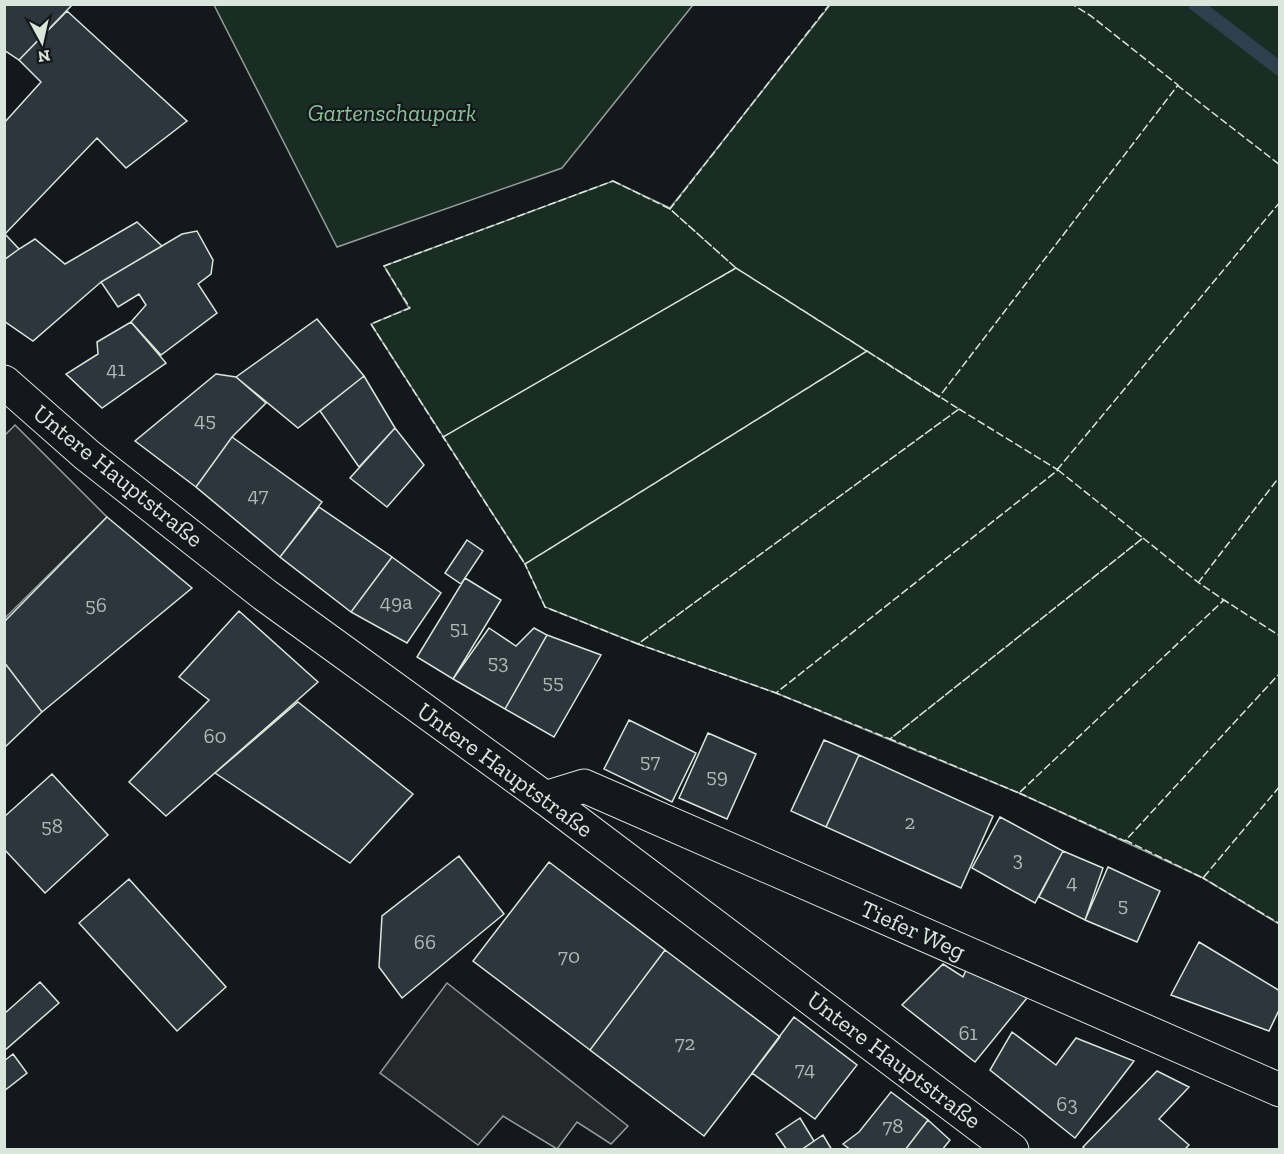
<svg xmlns="http://www.w3.org/2000/svg" width="1284" height="1154" font-family="'Zilla Slab',serif">
  <rect width="100%" height="100%" fill="#14181c"/>
  <path fill="#1a2d24" stroke="#939e99" stroke-width="1.5" d="M214 5H693L562 168 337 247Z
    M830 5H1279V924L1203 878 1019 793 776 693 638 644 545 607 525 564 371 324 409 308 384 266 613 181 670 208Z"/>
  <path fill="#24282b" stroke="#939e99" stroke-width="1.5" d="M15 425 107 517 5 618V435Z
    M447 983 628 1126 611 1144 577 1122 557 1149 503 1116 478 1145 380 1073Z"/>
  <g fill="none" stroke-linecap="round" stroke-linejoin="round">
    <path stroke="#2f3f4d" stroke-width="14" d="M1195 4 1280 69"/>
  </g>
  <path fill="#2c363c" stroke="#d8e6dc" stroke-width="1.5" d="M4 4H73L19 60 4 50Z
    M67 11 187 121 126 168 97 138 5 234 19 249 4 260V123L41 82 19 60Z
    M137 222 162 246 101 282 33 341 4 321V260L19 249 35 239 65 264Z
    M197 231 213 260 211 274 198 284 217 313 161 355 131 322 146 305 139 294 118 307 101 282 182 234Z
    M317 319 364 376 298 428 236 377Z
    M131 322 166 363 102 408 66 374 98 354 97 342Z
    M216 374 236 377 266 403 232 437 196 487 135 441Z
    M364 376 395 428 359 467 320 411Z
    M395 428 424 465 387 507 350 478Z
    M232 437 322 502 280 557 196 487Z
    M319 507 392 557 351 612 280 557Z
    M107 517 192 588 42 712 4 662V622Z
    M467 540 483 551 461 584 445 573Z
    M392 557 441 593 407 643 351 612Z
    M465 578 501 600 453 679 417 657Z
    M239 611 318 682 166 816 129 782 209 700 179 677Z
    M489 628 516 646 534 628 547 635 505 709 453 679Z
    M547 635 601 655 554 737 505 709Z
    M4 662 42 712 4 748Z
    M298 702 413 794 350 863 215 773Z
    M629 720 696 753 672 802 604 769Z
    M708 733 756 754 727 819 679 798Z
    M824 740 859 755 826 827 791 811Z
    M859 755 993 816 961 888 826 827Z
    M52 774 108 835 45 893 4 849V817Z
    M1000 817 1063 851 1035 903 972 868Z
    M1063 851 1103 868 1085 920 1039 897Z
    M459 856 504 914 402 998 379 967 382 916Z
    M549 862 665 950 590 1050 473 961Z
    M1108 867 1160 891 1137 942 1085 920Z
    M129 879 226 987 177 1031 79 923Z
    M1199 942 1280 991V1008L1269 1031 1171 995Z
    M665 950 780 1037 704 1136 590 1050Z
    M943 964 963 977 968 966 1027 998 975 1062 902 1005Z
    M40 982 59 1003 4 1051V1014Z
    M794 1017 857 1065 815 1119 752 1073Z
    M1012 1032 1056 1065 1076 1038 1134 1061 1075 1138 990 1070Z
    M13 1054 27 1073 4 1091V1061Z
    M1157 1071 1189 1087 1159 1119 1189 1145 1184 1150H1086L1083 1147Z
    M891 1092 928 1120 905 1150H851L843 1144 859 1132Z
    M800 1118 814 1141 801 1150H787L776 1134Z
    M928 1120 950 1140 942 1150H905Z
    M823 1135 832 1150H801L814 1141Z"/>
  <g fill="none" stroke-linecap="round" stroke-linejoin="round">
    <defs>
      <path id="minor" d="M545 798 584 786 1280 1090"/>
      <path id="secondary" d="M4 382 87 455 265 595 545 798 1012 1150"/>
    </defs>
    <use href="#minor" stroke="#d8e6dc" stroke-width="35"/>
    <use href="#secondary" stroke="#d8e6dc" stroke-width="35"/>
    <use href="#minor" stroke="#14181c" stroke-width="33"/>
    <use href="#secondary" stroke="#14181c" stroke-width="33"/>
    <path stroke="#d8e6dc" stroke-width="1.5" stroke-dasharray="8 3" stroke-linecap="butt" d="M830 4 670 209 736 268 939 397 1178 85 1091 16 1072 4
      M1177 85 1280 165
      M613 181 670 209 736 268 443 437 371 324 410 308 384 266Z
      M736 268 867 351 525 564 443 437Z
      M867 351 959 409 638 644 545 607 525 564Z
      M959 409 1058 470 776 693 638 644Z
      M1057 470 1280 202
      M1058 470 1143 538 890 739 776 693Z
      M1143 538 1199 583 1224 600 1019 793 890 739Z
      M1198 583 1280 476
      M1222 601 1224 600 1280 636
      M1019 793 1125 841 1280 673
      M1125 840 1203 878 1280 786
      M1205 876 1203 878 1280 924"/>
  </g>
  <g text-anchor="middle" stroke-width="4.5" stroke-linejoin="round" paint-order="stroke">
    <g font-size="21" fill="#adbab4">
      <text x="116" y="376">41</text>
      <text x="205" y="427">45</text>
      <text x="258" y="502">47</text>
      <text x="396" y="609">49a</text>
      <text x="96" y="612">56</text>
      <text x="459" y="635">51</text>
      <text x="498" y="669">53</text>
      <text x="553" y="689">55</text>
      <text x="215" y="743">60</text>
      <text x="650" y="768">57</text>
      <text x="717" y="783">59</text>
      <text x="910" y="829">2</text>
      <text x="52" y="833">58</text>
      <text x="1018" y="866">3</text>
      <text x="1072" y="889">4</text>
      <text x="1123" y="912">5</text>
      <text x="425" y="949">66</text>
      <text x="569" y="963">70</text>
      <text x="968" y="1040">61</text>
      <text x="685" y="1050">72</text>
      <text x="805" y="1076">74</text>
      <text x="1067" y="1111">63</text>
      <text x="893" y="1133">78</text>
    </g>
    <g font-size="24" font-style="italic" fill="#8ac095" stroke="#14181c">
      <text x="392" y="121">Gartenschaupark</text>
    </g>
    <g font-size="24" fill="#d8e6dc" stroke="#14181c">
      <text transform="translate(118 476) rotate(39)" y="8">Untere Hauptstraße</text>
      <text transform="translate(505 770) rotate(36)" y="8">Untere Hauptstraße</text>
      <text transform="translate(913 930) rotate(24)" y="8">Tiefer Weg</text>
      <text transform="translate(894 1060) rotate(37)" y="8">Untere Hauptstraße</text>
    </g>
  </g>
  <rect width="1284" height="1154" fill="none" stroke="#d8e6dc" stroke-width="12"/>
  <g transform="translate(42 42) rotate(172)" stroke="#14181c" stroke-width="4.5" paint-order="stroke">
  <path d="M0-4.5L10 22L0 15L-10 22Z" fill="#d8e6dc"/>
  <text y="-9" font-size="16" font-weight="bold" text-anchor="middle" fill="#d8e6dc">N</text>
  </g>
</svg>
